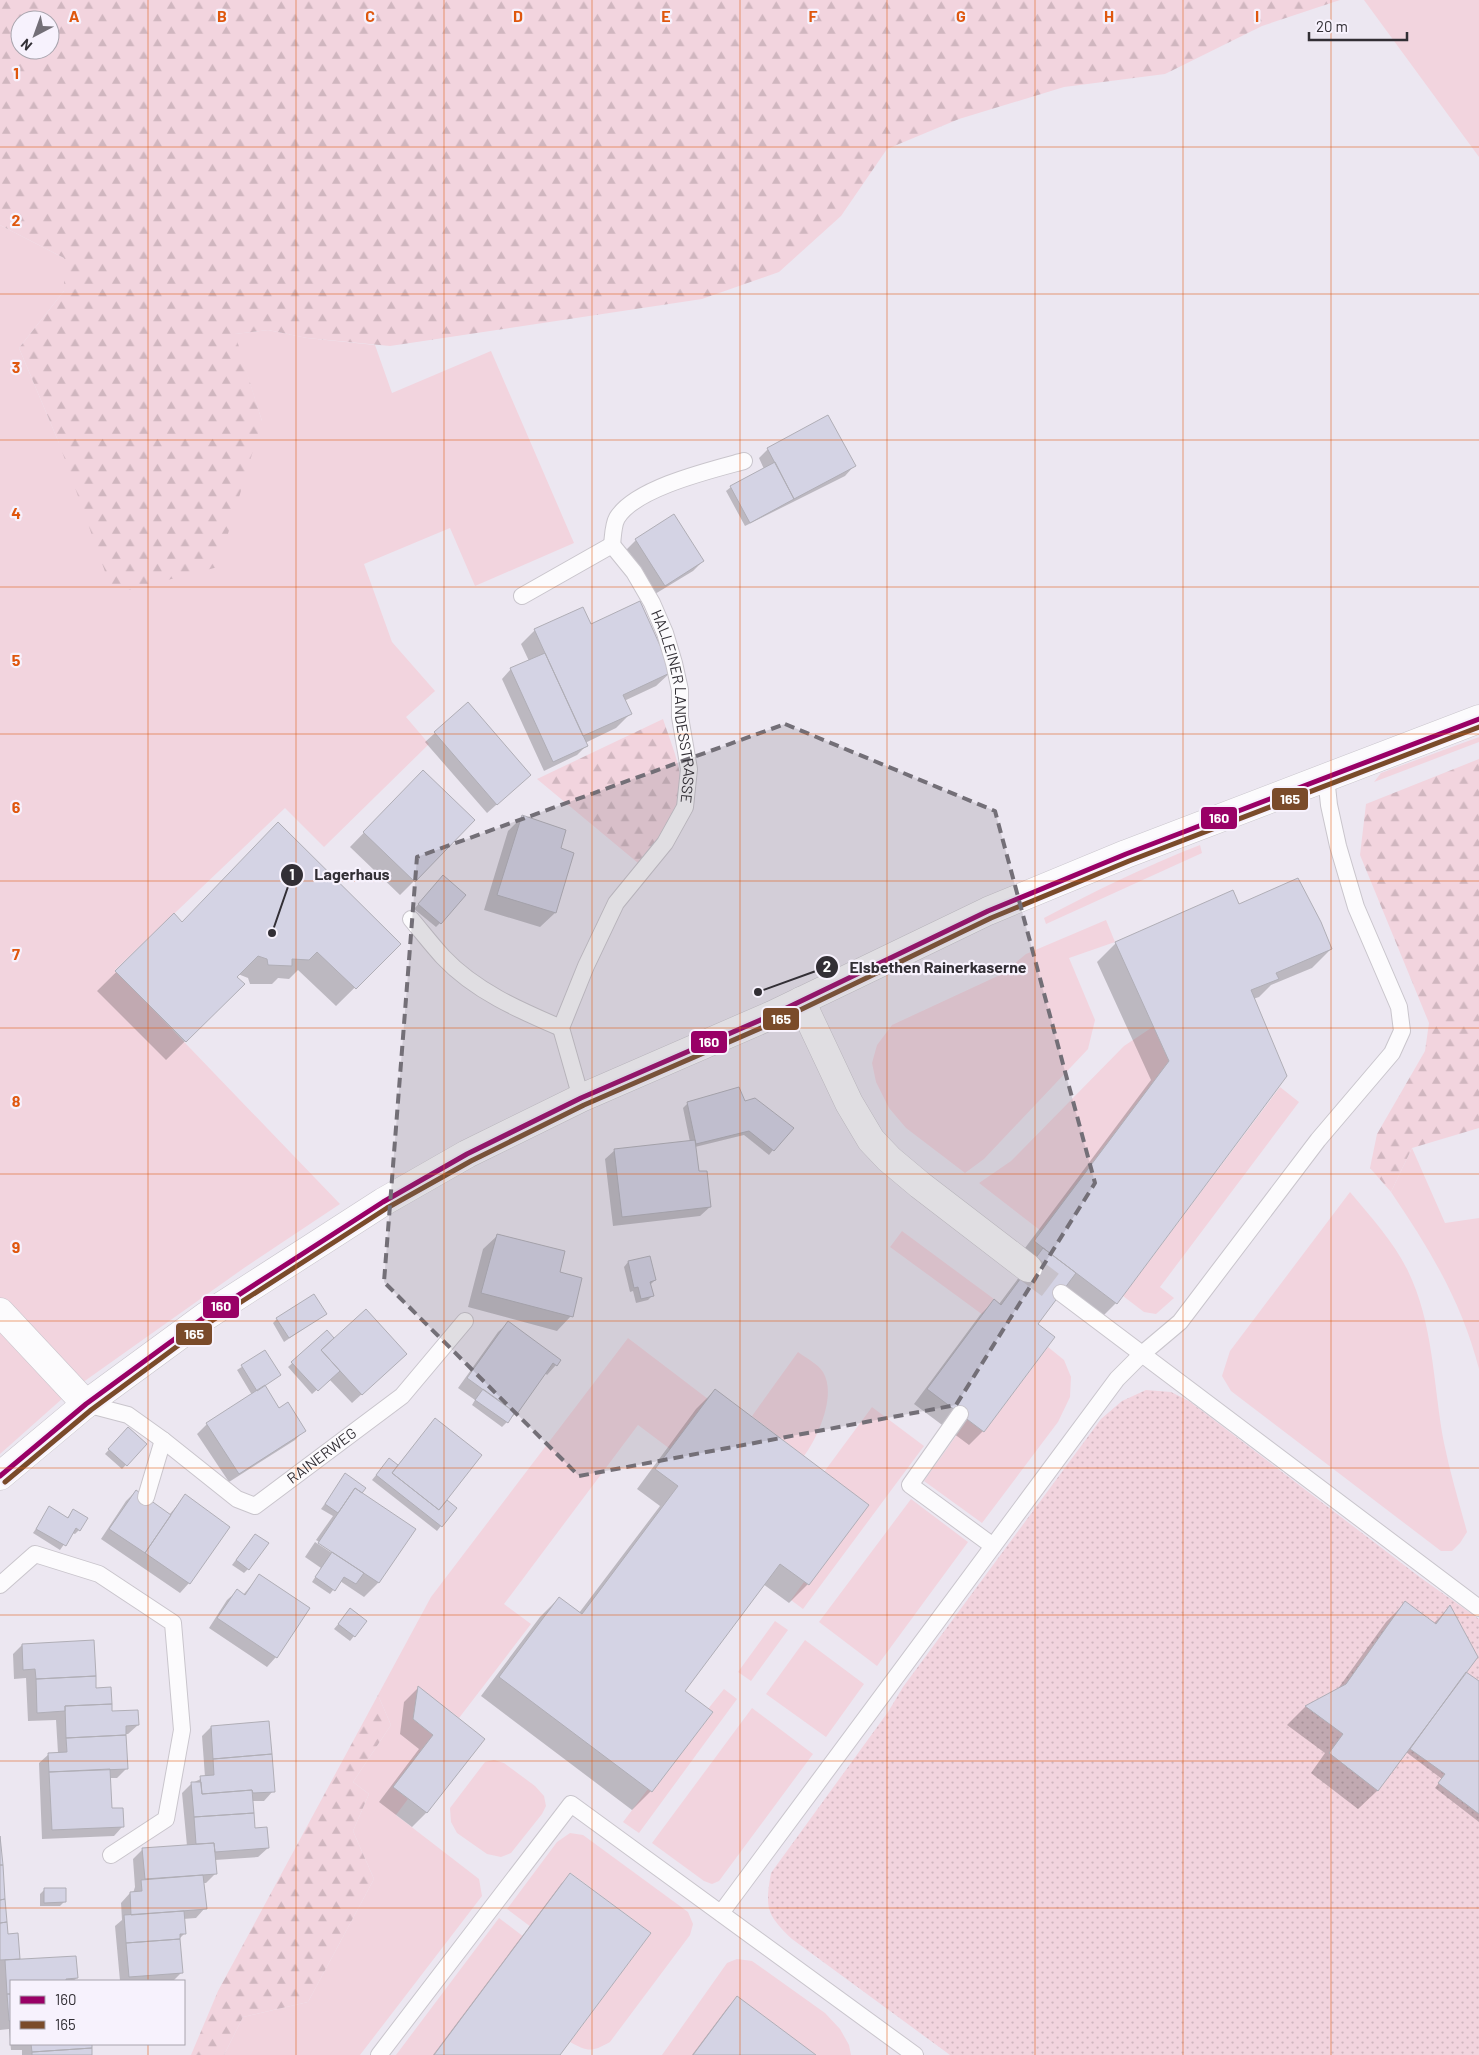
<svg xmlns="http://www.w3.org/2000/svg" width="1479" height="2055" font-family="Barlow,sans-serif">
  <defs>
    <pattern id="forest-firs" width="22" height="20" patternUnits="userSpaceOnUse" patternTransform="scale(1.25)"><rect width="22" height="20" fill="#f2d4de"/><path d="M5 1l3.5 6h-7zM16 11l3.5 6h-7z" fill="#d0b6bf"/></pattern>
    <pattern id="park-dots" width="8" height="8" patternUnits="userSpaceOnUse" patternTransform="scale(1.25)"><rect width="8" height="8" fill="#f2d4de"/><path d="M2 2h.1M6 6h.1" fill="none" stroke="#d0b6bf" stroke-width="1.8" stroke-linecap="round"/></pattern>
  </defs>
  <rect width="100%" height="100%" fill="#ece7f1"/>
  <path fill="#f2d4de" d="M1364 0H1479V157Z
    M0 225 64 258V291L19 348 59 443 262 421 234 334 268 330 307 338 375 345 392 393 491 351 574 543 475 586 450 528 364 564 392 642 435 691 406 717 429 744 324 847 285 808 115 970 340 1204 244 1268 72 1390 0 1454Z
    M1479 737V742L1374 782 1381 773Z
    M1200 845 1202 853 1046 924 1044 918C1095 891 1146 866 1200 845Z
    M1106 920 1115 942 1069 958 1095 1020 1088 1049 984 1159 965 1173 906 1128 889 1108 876 1082 872 1063 877 1045 892 1025 1002 974 1026 954Z
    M1154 1026 1169 1061 1041 1231 979 1183 1011 1161 1124 1046Z
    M1280 1087 1299 1102 1160 1287 1174 1298 1156 1314 1144 1312 1123 1296Z
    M1412 1148 1445 1223 1479 1218V1369C1462 1302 1429 1248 1391 1192Z
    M1350 1192C1370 1216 1393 1241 1407 1269 1434 1323 1433 1385 1444 1443 1450 1473 1459 1502 1467 1532L1460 1543 1452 1551H1441L1231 1391 1222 1376 1230 1351Z
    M902 1231 994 1299 983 1315 890 1247Z
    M628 1338 708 1399 670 1449 638 1425 504 1604 531 1624 459 1718 418 1687 413 1719 433 1735 393 1787 408 1799 396 1815 479 1879 482 1896 360 2055H224L243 2017 308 2002 374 1879 353 1831 369 1794 353 1782 391 1725 378 1695 431 1597Z
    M1048 1347 1064 1360 1071 1377 1070 1397 1058 1422 982 1523 924 1481 968 1419 984 1432Z
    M798 1352C806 1358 818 1364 823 1372 837 1395 818 1437 804 1456L752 1416Z
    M872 1407 924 1446 803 1609 791 1600 804 1582 809 1585 824 1472Z
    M911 1499 968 1542 877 1666 819 1622Z
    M775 1621 788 1630 751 1681 738 1672Z
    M805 1640 864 1684 826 1737 766 1694Z
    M724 1689 737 1699 639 1833 623 1822 648 1789 652 1792 713 1712 708 1709Z
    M752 1708 813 1754 719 1881 712 1884 704 1881 652 1843Z
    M494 1760 504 1763 535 1786 544 1796 546 1806 542 1814 511 1853 501 1857 487 1854 457 1833 451 1822 450 1808 485 1762Z
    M570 1833 583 1835 688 1912 693 1924 690 1935 610 2042C592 2052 588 2052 570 2042L651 1933 571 1873 531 1927 507 1909 557 1842Z
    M499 1918 524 1937 434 2055H396Z
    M737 1959 752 1961 825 2013 840 2029 849 2045 851 2055H662L727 1963Z"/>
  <path fill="url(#forest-firs)" fill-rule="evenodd" d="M0 0H1340L1262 26 1165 74 1064 87 959 119 887 149 841 216 779 272 702 299 390 346 307 338 268 330 235 334 262 421 218 567 113 594 59 443 19 348 64 291V258L0 225ZM20 20H50V50H20Z
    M663 719C671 744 684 771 681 798 678 817 650 848 638 863L537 779Z
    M1479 759V1128L1412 1148 1391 1192 1370 1168 1377 1134 1425 1051 1429 1023 1360 855 1366 804Z
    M378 1695 391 1725 353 1782 369 1794 353 1831 374 1879 308 2002 243 2017 224 2055H191L218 1991Z"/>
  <path fill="url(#park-dots)" d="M1146 1390 1171 1392 1189 1401 1421 1578 1479 1619V2055H950L792 1939C766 1914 765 1908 771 1873L888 1712 903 1687 1101 1419 1122 1401Z"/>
  <path fill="#0003" d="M768 449 854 466 845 476 745 526 726 491 731 487 764 469 759 458Z
    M636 540 703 561 693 571 655 594 626 550Z
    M535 630 671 672 656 686 624 701 630 714 616 728 585 743 586 746 577 755 544 771 502 679 511 669 529 661 521 644Z
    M435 733 520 784 487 813 425 742Z
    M409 786 414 881 400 895 350 847Z
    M522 817 559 849 573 854 555 913 540 927 484 910 508 831Z
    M439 881 440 923 436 927 414 909Z
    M1239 905 1331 949 1312 968 1271 985 1259 997 1253 999 1116 1303 1097 1322 1060 1294 1036 1325 983 1431 969 1445 914 1404 980 1315 994 1301 999 1304 1026 1268 1016 1260 1151 1080 1097 962 1116 943Z
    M174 915 182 923 399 944 336 1006 298 970 289 979 278 978 272 984H250L248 978 238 974 236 977 243 984 166 1060 97 991Z
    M744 1103 773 1150 769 1155 744 1135 695 1147 698 1173 710 1207 700 1216 613 1226 605 1159 615 1150 690 1142 683 1108 687 1104Z
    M498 1235 558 1273 571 1316 557 1331 468 1307 483 1249Z
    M628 1262 655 1280 650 1285 652 1296 648 1300 636 1303 633 1291 630 1292 624 1267Z
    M325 1314 284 1342 273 1323 277 1319Z
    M508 1323 556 1365 547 1375 545 1373 516 1413 502 1427 472 1405 475 1400 458 1388 498 1332Z
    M327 1332 328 1346 396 1363 352 1403 329 1379 312 1394 288 1367Z
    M265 1352 264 1386 279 1409 304 1430 295 1440 229 1482 197 1434 207 1424 252 1395 237 1370Z
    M715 1390 867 1505 808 1584 789 1603 763 1584 683 1691 711 1712 651 1791 632 1810 481 1696 540 1617 559 1598 579 1613 660 1506 637 1489 696 1409Z
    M435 1420 445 1500 455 1508 437 1531 372 1480 385 1464 397 1466Z
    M124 1433 145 1444 122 1469 105 1454Z
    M346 1475 360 1493 414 1529 378 1583 364 1597 340 1581 330 1594 312 1582 321 1568 305 1557 315 1542 332 1553 333 1551 316 1540 333 1516 321 1509Z
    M136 1491 169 1515 185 1496 229 1527 189 1583 180 1593 101 1539 126 1501Z
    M50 1508 67 1518 74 1510 79 1530 75 1534 72 1533 60 1550 33 1533Z
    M251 1540 248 1569 244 1573 232 1565Z
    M259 1576 276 1657 267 1667 209 1628 227 1600 237 1591 243 1595Z
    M1405 1603 1433 1624 1450 1607 1465 1672 1479 1683V1822L1435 1788 1442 1779 1406 1752 1377 1791 1358 1809 1311 1773 1325 1753 1287 1725 1305 1707 1337 1690 1386 1622Z
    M350 1610 354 1636 350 1641 334 1629Z
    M22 1645 95 1689 111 1712 138 1725 128 1734H125L127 1768 117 1778H109L111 1809 123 1826 114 1836 42 1839 39 1763 49 1754 58 1753 56 1720 28 1721 26 1678 14 1679 13 1654Z
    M418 1688 483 1739 426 1813 412 1827 379 1802 419 1749 400 1734 404 1702Z
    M211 1727 273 1791 264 1801H252L254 1830 268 1848 258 1857 215 1860 216 1873 206 1883H203L205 1908 196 1918 183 1919 185 1933 179 1939 182 1972 173 1981H120L115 1926 122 1920 121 1903 130 1893H133L135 1887 133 1859 142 1850 187 1846 182 1793 192 1783 205 1777 202 1736Z
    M0 1841 7 1935 17 1934 19 1960 77 1978 73 1981H11V2044H90L91 2055H22V2050H11L9 2029 0 2030Z
    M571 1874 559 2055H433L561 1884Z
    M45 1889 64 1902 60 1906H40V1894Z
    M737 1998 814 2055H692L728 2007Z"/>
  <path fill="#d4d3e4" stroke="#b0aeb6" d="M828 415 856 466 794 499 767 448Z
    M775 462 794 499 750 523 730 486Z
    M674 514 704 561 665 586 635 539Z
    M640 601 672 672 623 695 632 714 583 736 534 629 583 607 591 624Z
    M545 653 588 746 553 762 510 668Z
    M468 702 531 775 497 805 434 732Z
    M423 770 475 820 415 882 363 832Z
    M522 815 566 830 561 848 574 853 556 913 497 895Z
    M278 822 401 944 356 989 317 952 309 960 292 959V966L268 965 267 959 258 956 237 977 245 984 186 1042 115 971 174 913 182 922Z
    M443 875 466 895 441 924 418 904Z
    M1298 878 1321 922 1332 949 1276 973 1279 979 1251 990 1287 1076 1117 1304 1034 1241 1169 1061 1115 942 1233 890 1239 904Z
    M739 1087 745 1101 755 1098 794 1128 774 1151 749 1131 696 1144 687 1102Z
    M695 1140 699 1171H707L711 1207 622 1217 614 1149Z
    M497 1234 565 1251 560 1272 582 1278 573 1317 481 1293Z
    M1043 1248 1076 1273 1038 1324 1055 1337 984 1432 927 1389 994 1299 1001 1305Z
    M650 1256 656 1280 650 1282 654 1296 641 1299 638 1287 634 1288 628 1261Z
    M314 1294 327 1314 289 1338 276 1318Z
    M366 1309 407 1354 362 1395 321 1350Z
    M508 1321 561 1360 557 1366 553 1363 517 1414 467 1378Z
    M327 1330 334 1338 321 1350 340 1371 318 1391 291 1362Z
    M265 1350 281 1375 257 1391 241 1365Z
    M265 1385 279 1408 288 1402 306 1431 239 1474 206 1423Z
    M483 1389 515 1412 508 1423 475 1400Z
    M715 1389 869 1505 809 1585 780 1564 685 1691 713 1712 652 1792 499 1677 559 1597 582 1614 678 1486 655 1469Z
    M435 1418 482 1455 439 1510 392 1473Z
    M128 1427 147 1444 127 1466 108 1449Z
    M389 1458 398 1465 392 1473 439 1510 447 1500 457 1508 442 1527 376 1475Z
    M345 1473 366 1488 362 1493 355 1488 338 1513 325 1504Z
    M355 1488 416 1529 379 1583 318 1543Z
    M136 1490 171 1515 145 1553 109 1529Z
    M185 1494 230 1527 190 1584 145 1553Z
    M49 1506 68 1518 73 1509 88 1518 80 1531 76 1528 66 1546 36 1529Z
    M255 1534 269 1543 249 1570 236 1560Z
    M332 1552 364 1573 356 1584 344 1577 335 1591 315 1577Z
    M259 1574 310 1608 277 1658 217 1618 237 1589 245 1595Z
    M1405 1601 1436 1624 1450 1605 1478 1657 1378 1791 1329 1753 1343 1734 1305 1706 1346 1684Z
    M350 1608 367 1621 355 1637 338 1624Z
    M94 1640 96 1676 36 1679 35 1669 23 1670 22 1644Z
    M1466 1672 1479 1681V1814L1438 1783 1445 1774 1410 1749Z
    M96 1676V1688L111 1687 112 1704 65 1706V1711L37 1713 36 1679Z
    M418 1686 485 1739 427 1813 393 1787 433 1735 413 1719Z
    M112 1704V1711L138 1710 139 1725 126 1726V1735L66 1738 65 1706Z
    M269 1721 272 1754 213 1759 211 1726Z
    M126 1735 128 1769 49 1772 48 1753 67 1752 66 1738Z
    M272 1754 275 1792 253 1793 252 1790 202 1794 200 1776 214 1775 213 1759Z
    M110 1769 112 1808H123L124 1827 52 1830 49 1772Z
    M191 1782H201L202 1794 252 1790 254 1813 194 1817Z
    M254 1813 255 1828 267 1827 269 1848 215 1852 214 1843 196 1844 194 1817Z
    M0 1836 3 1865H0Z
    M214 1843 217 1874 145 1879 142 1848Z
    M0 1865H3L5 1899 0 1900Z
    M570 1873 651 1933 560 2055H434Z
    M203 1875 207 1909 131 1915 130 1892 142 1891 141 1880Z
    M44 1888H66V1902L44 1903Z
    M5 1899 7 1922 0 1923V1900Z
    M184 1911 186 1934H180V1939L126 1943 124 1915Z
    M7 1922 8 1934 18 1933 20 1959 0 1960V1923Z
    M180 1939 183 1973 129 1977 126 1943Z
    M76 1956 78 1978 66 1979V1981H11V1994H7L5 1960Z
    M7 1994H11V2021H9Z
    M737 1996 816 2055H693Z
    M31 2044H92V2048L32 2052Z
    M92 2048V2055H32V2052Z"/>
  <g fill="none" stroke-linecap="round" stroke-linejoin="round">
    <path stroke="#c7c2cb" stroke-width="28" stroke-dasharray="28 14" stroke-linecap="butt" d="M1028 1268 1061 1293"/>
    <defs>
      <g id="lane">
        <path d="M612 545C613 537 613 525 617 518 635 488 711 470 744 461"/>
        <path id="s1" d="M522 596 612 545 634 572 652 603 665 633 674 663 680 690V717L689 769 685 807 665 843 616 903 586 966 561 1028 581 1098"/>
        <path d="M411 919C422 932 432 945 443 957 475 991 519 1010 561 1028"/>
        <path d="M1061 1293 1479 1608"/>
        <path id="s2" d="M86 1404 128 1415 163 1440 237 1499 255 1506 402 1396 465 1321"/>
        <path d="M960 1414 910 1485 993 1546"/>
        <path d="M146 1497 163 1440"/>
        <path d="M0 1585 35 1554 99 1574 173 1623 182 1730 166 1819 111 1855"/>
        <path d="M721 1913 1117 1379 1142 1354 1180 1322 1318 1140 1392 1053 1402 1031 1399 1007 1356 907 1338 846 1329 805 1326 777"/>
        <path d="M379 2055 571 1804 915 2055"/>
      </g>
      <path id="street" d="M801 1001 849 1103 871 1140 889 1159 920 1185 1028 1268
        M0 1312 86 1404"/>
      <path id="secondary" d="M0 1476 86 1404 206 1316 383 1202 467 1154 581 1098 772 1015 988 911 1126 854 1479 719"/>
    </defs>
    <use href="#lane" stroke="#c9c5cc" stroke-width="18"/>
    <use href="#street" stroke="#c9c5cc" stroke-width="29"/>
    <use href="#secondary" stroke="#c9c5cc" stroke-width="29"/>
    <use href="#lane" stroke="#fcfbfd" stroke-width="16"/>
    <use href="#street" stroke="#fcfbfd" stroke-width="28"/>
    <use href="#secondary" stroke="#fcfbfd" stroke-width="28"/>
    <defs>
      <path id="bus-1" d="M0 1476 86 1404 206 1316 383 1202 467 1154 581 1098 772 1015 988 911 1126 854 1479 719"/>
      <path id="bus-2" d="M5 1482 91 1410 210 1322 387 1208 471 1161 584 1105 775 1022 991 918 1129 861 1479 727"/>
    </defs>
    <use href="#bus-1" stroke="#f7f2fd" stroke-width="9"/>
    <use href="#bus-2" stroke="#f7f2fd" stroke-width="9"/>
    <use href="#bus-1" stroke="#906" stroke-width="5"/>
    <use href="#bus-2" stroke="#7a4b2a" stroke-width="5"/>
  </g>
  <path fill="#736f77" fill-opacity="0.2" stroke="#736f77" stroke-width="4" stroke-dasharray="10 6" stroke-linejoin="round" d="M785 724 995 811 1095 1183 956 1405 579 1476 384 1282 417 857Z"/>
  <path fill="none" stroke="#df570e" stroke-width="1" stroke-opacity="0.55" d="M148 0V1981M296 0V2055M444 0V2055M592 0V2055M740 0V2055M887 0V2055M1035 0V2055M1183 0V2055M1331 0V2055M0 147H1479M0 294H1479M0 440H1479M0 587H1479M0 734H1479M0 881H1479M0 1028H1479M0 1174H1479M0 1321H1479M0 1468H1479M0 1615H1479M0 1761H1479M0 1908H1479M148 2044V2055"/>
  <g text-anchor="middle" stroke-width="4.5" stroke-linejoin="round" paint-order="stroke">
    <g font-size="15" fill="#322f35" stroke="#f7f2fd">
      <text dy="5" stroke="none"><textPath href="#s1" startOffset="281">HALLEINER LANDESSTRASSE</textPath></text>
      <text dy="5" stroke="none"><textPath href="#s2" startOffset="284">RAINERWEG</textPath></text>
    </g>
  </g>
  <g font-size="16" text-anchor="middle" font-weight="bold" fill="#df570e" stroke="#f7f2fd" stroke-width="4.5" stroke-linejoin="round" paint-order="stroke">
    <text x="74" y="22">A</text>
    <text x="222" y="22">B</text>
    <text x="370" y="22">C</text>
    <text x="518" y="22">D</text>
    <text x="666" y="22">E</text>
    <text x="813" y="22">F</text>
    <text x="961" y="22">G</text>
    <text x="1109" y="22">H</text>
    <text x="1257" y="22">I</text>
    <text x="16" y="79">1</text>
    <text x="16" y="226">2</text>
    <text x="16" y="373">3</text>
    <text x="16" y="519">4</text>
    <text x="16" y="666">5</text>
    <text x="16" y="813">6</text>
    <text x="16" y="960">7</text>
    <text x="16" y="1107">8</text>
    <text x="16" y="1253">9</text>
  </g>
  <path fill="none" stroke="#322f35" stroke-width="2" d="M272 933L292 875M758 992L827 967"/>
  <g fill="#322f35" stroke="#f7f2fd" stroke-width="2">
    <circle cx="272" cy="933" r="5"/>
    <circle cx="758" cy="992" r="5"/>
    <circle cx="292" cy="875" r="12"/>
    <circle cx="827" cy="967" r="12"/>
  </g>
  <g font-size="15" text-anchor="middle" font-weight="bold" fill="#fff">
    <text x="292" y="880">1</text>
    <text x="827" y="972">2</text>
  </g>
  <g font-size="16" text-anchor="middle" font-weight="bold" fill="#322f35" stroke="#f7f2fd" stroke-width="4.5" stroke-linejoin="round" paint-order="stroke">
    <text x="352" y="880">Lagerhaus</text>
    <text x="938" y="973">Elsbethen Rainerkaserne</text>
  </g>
  <g stroke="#f7f2fd" stroke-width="2">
    <rect x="1271" y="787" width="38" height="24" rx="5" fill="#7a4b2a"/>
    <rect x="1200" y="806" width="38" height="24" rx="5" fill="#906"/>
    <rect x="762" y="1007" width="38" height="24" rx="5" fill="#7a4b2a"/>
    <rect x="690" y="1030" width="38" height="24" rx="5" fill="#906"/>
    <rect x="202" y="1295" width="38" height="24" rx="5" fill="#906"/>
    <rect x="175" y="1322" width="38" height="24" rx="5" fill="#7a4b2a"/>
  </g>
  <g font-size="14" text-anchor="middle" font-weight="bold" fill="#fff">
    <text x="1290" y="804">165</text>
    <text x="1219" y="823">160</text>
    <text x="781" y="1024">165</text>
    <text x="709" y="1047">160</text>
    <text x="221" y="1311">160</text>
    <text x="194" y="1339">165</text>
  </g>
  <rect x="10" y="1980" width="175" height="65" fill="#f7f2fd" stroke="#a8a4ad"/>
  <rect x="20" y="1996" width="25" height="8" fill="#990066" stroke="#a8a4ad"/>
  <text x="55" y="2005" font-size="15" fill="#322f35">160</text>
  <rect x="20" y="2021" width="25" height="8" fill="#7a4b2a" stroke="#a8a4ad"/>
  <text x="55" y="2030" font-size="15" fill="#322f35">165</text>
  <g transform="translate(35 35) rotate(221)"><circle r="24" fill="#f7f2fd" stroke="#a8a4ad"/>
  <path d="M0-4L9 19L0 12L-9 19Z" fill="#736f77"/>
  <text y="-8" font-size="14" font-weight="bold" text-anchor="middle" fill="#322f35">N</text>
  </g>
  <path d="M1309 32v8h98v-8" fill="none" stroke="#322f35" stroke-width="2.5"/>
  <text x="1316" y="32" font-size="15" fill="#322f35" stroke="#f7f2fd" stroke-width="4" paint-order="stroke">20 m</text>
</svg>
